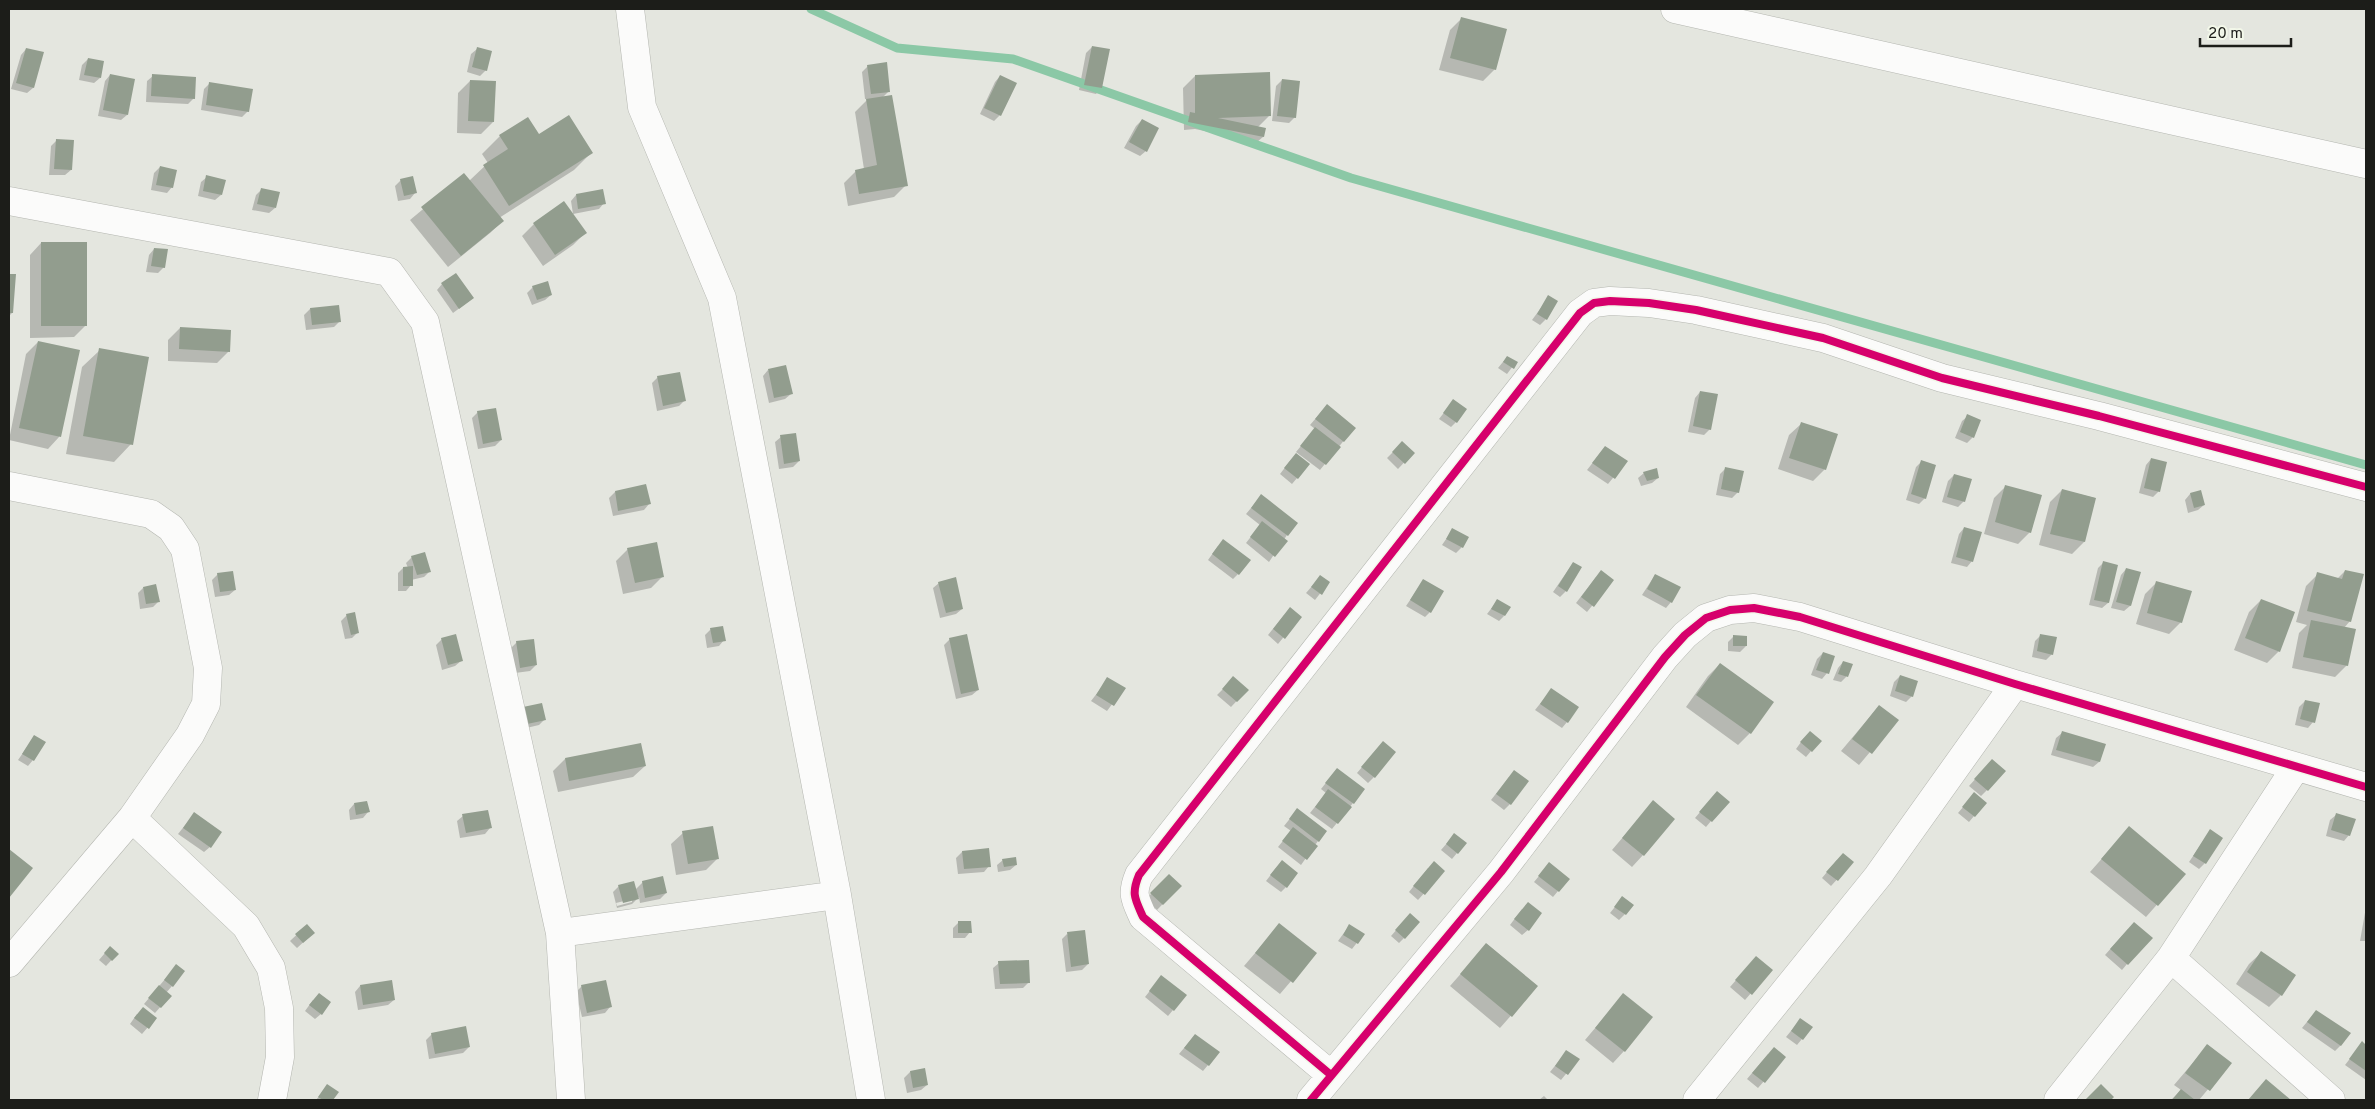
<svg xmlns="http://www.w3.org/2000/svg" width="2375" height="1109" font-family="Overpass,sans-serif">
  <rect width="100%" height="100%" fill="#e4e6df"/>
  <path fill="#0003" fill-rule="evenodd" d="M1462 18 1495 69 1483 81 1439 70 1450 30Z
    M1092 47 1101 88 1096 94 1079 90 1086 53Z
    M26 49 33 88 27 93 11 89 21 55Z
    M477 49 486 70 480 76 467 72 471 54Z
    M88 59 100 78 94 83 79 80 82 65Z
    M868 66 889 91 882 98 906 185 894 197 848 206 844 183 856 171 864 169 855 112 868 99H865L862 72Z
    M110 75 127 115 121 120 98 116 105 81Z
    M153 76 194 98 188 104 146 102 147 81Z
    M1000 76V115L994 121 980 114 995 82Z
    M1195 76 1269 116 1258 127 1265 129 1263 137 1257 142 1195 129 1184 130 1183 88Z
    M1282 80 1295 117 1289 123 1272 121 1276 86Z
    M470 81 493 122 481 134 457 133 458 93Z
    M210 83 248 111 242 117 201 110 204 89Z
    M1142 120 1146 151 1140 156 1124 148 1136 126Z
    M539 135 592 152 574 170 499 218 502 221 490 233 448 267 410 220 464 175 469 181 488 163 482 154 500 136Z
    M57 140 71 170 65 175H49L51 146Z
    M160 167 172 187 167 193 151 190 154 173Z
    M207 177 221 195 215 200 198 196 201 182Z
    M401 180 415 193 410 199 398 201 395 186Z
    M262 189 275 208 269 213 252 210 256 195Z
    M576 195 604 203 599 209 573 214 571 201Z
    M564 203 585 233 573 245 543 266 522 236 534 224Z
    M41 243 86 325 74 337 30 338V255Z
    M154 249 164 267 158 273 146 272 149 255Z
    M9 275H15L12 313 9 316Z
    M442 284 473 298 453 313 437 290Z
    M533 287 551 295 545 300 532 305 527 293Z
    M1549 297 1546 319 1540 325 1532 320Z
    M310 309 340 321 334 327 306 330 304 315Z
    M180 328 229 351 217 363 168 361V340Z
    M38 342 78 351 59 437 48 449 9 440 26 354Z
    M100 350 131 444 114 462 66 454 82 367Z
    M1507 357 1516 362 1507 374 1498 368Z
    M768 370 791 394 785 399 769 403 763 376Z
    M658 377 684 401 679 406 657 411 652 383Z
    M1700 392 1710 429 1704 435 1688 432 1695 398Z
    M1453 401 1456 422 1451 427 1439 419Z
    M1322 411 1354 428 1320 470 1296 452 1315 429 1310 425Z
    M478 412 501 440 495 446 478 449 472 418Z
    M1968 416 1973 437 1967 443 1955 438 1962 421Z
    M1801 424 1825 469 1813 481 1778 469 1789 435Z
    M781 437 799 461 793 467 779 469 775 442Z
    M1402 443 1413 453 1398 469 1387 458Z
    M1605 447 1626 462 1608 484 1587 470Z
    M2151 459 2159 491 2153 497 2139 493 2146 465Z
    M1290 461 1308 465 1292 484 1280 474Z
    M1921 462 1925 498 1919 504 1906 500 1916 467Z
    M1725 469 1738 492 1732 498 1716 495 1720 474Z
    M1644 473 1658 478 1652 483 1641 486 1638 478Z
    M1954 475 1964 501 1958 507 1942 502 1948 481Z
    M645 486 649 504 644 510 613 516 609 498 615 492Z
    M2006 486 2030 532 2018 544 1984 534 1994 498Z
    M2062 490 2095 498 2084 542 2072 554 2039 545 2050 502Z
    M2200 491 2204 505 2198 510 2188 513 2185 500 2190 494Z
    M1256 502 1287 535 1269 562 1246 543 1260 525 1246 514Z
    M1964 528 1972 561 1967 567 1951 563 1959 534Z
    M1453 529 1462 547 1456 553 1442 545Z
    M1218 546 1238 574 1233 579 1208 560Z
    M628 549 663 576 651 588 623 594 616 561Z
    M412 557 429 572 424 577 411 580V585L406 591H398V573L403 568H408L406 563Z
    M1573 563 1566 591 1560 597 1553 592Z
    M2103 563 2108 603 2102 608 2089 605 2098 568Z
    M2126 569 2130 606 2124 611 2111 608 2121 575Z
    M2345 571 2350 621 2344 628 2347 665 2335 677 2292 668 2299 633 2307 625 2296 622 2306 586 2318 574 2337 579Z
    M218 574 235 590 229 595 215 597 212 580Z
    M1655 575 1671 602 1666 608 1642 595Z
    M1320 577 1329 582 1315 600 1306 593Z
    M1596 577 1613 580 1587 612 1576 603Z
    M1423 581 1430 612 1425 617 1406 606Z
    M2157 582 2181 622 2169 634 2136 624 2145 594Z
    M939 583 962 609 956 614 940 618 933 588Z
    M143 588 158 602 153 607 140 609 138 593Z
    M2261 600 2279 651 2267 663 2234 650 2249 612Z
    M1497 601 1504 616 1499 621 1487 614Z
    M347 615 358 632 352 638 345 639 341 621Z
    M1284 615 1300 617 1278 644 1268 635Z
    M711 629 724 640 719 646 707 648 705 635Z
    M2041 635 2052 654 2046 660 2032 657 2035 641Z
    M1733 637 1746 646 1740 652 1728 651V642Z
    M442 639 461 661 455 666 442 670 436 645Z
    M950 639 978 690 972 695 956 699 944 645Z
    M517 642 536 665 530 671 515 673 511 648Z
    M1823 653 1827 673 1822 679 1811 675 1817 659Z
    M1843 662 1851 665 1846 677 1841 682 1833 680 1838 668Z
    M1720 664 1773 702 1750 733 1738 745 1686 707 1708 676Z
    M1900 676 1912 696 1906 702 1890 696 1894 682Z
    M1108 679 1124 688 1107 711 1091 701Z
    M1228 684 1247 690 1231 707 1217 695Z
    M1551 690 1567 722 1562 728 1535 710Z
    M2305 701 2313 722 2308 728 2295 725 2299 707Z
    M1879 706 1897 720 1859 765 1841 751Z
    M518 714 544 720 539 725 522 729Z
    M2062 733 2104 745 2099 762 2093 767 2051 755 2056 738Z
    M34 737 33 760 28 766 18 760Z
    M1804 738 1811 751 1806 757 1796 749Z
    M640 744 645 766 633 777 558 792 553 771 565 759Z
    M1378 748 1374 777 1368 783 1357 773Z
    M1987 766V790L1981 796 1969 786Z
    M1337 769 1353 803 1332 829 1310 813 1326 793 1321 789Z
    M1509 777 1510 804 1504 810 1491 800Z
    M1712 798 1711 821 1706 827 1695 818Z
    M1969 800 1985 803 1969 822 1958 813Z
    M1653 802 1643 855 1632 867 1612 850Z
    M354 804 368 812 363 818 350 820 349 810Z
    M194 814 210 847 204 852 178 834Z
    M2336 815 2349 835 2344 841 2326 836 2330 820Z
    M463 816 490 828 485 834 460 838 457 821Z
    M1292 816 1318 841 1301 865 1278 847 1291 831 1284 826Z
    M2129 828 2184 874 2146 917 2090 872Z
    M2210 831 2205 863 2199 869 2189 862Z
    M683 833 718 858 706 870 676 875 671 844Z
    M1454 835 1457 853 1452 859 1441 850Z
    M988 849 989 866 984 872 958 874 956 858 962 852Z
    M1003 860 1016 865 1010 870 998 872 997 865Z
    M1837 860 1852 863 1831 886 1822 878Z
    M1276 868 1286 887 1281 892 1266 881Z
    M1428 868 1444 871 1418 900 1409 892Z
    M1544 870 1558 891 1553 897 1534 882Z
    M1169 876 1180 886 1157 910 1146 899Z
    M643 882 666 893 660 899 640 903 639 897 632 904 617 908 613 892 619 886 635 890ZM632 899V902L617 906 616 903Z
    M1622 898 1625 914 1619 920 1610 913Z
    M2366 907V941H2360Z
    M1522 909 1528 930 1522 935 1510 925Z
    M1405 920 1404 938 1399 943 1391 936Z
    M959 922 970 932 965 938H953V928Z
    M307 925 308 938 297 948 290 941Z
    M1279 925 1315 953 1280 994 1244 966Z
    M1349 926 1363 935 1352 949 1338 941Z
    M2128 929 2127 964 2122 970 2105 955Z
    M1067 934 1088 964 1082 970 1066 972 1062 939Z
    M1487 944 1537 986 1500 1028 1450 986Z
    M110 947 117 954 106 966 99 960Z
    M2261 953 2281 995 2269 1007 2236 984 2249 964Z
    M999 963 1029 982 1023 988 995 989 993 968Z
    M1751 963 1771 970 1745 1000 1730 987Z
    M171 972 172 986 166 993 170 996 155 1013 144 1004Z
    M1156 983 1173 1010 1168 1016 1145 997Z
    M360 986 394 1000 388 1005 358 1010 355 992Z
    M582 986 610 1007 605 1013 582 1017 576 992Z
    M1623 995 1624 1051 1613 1063 1585 1040Z
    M313 1000 321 1014 315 1019 305 1011Z
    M2316 1011 2341 1045 2335 1051 2302 1028Z
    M137 1014 155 1019 142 1034 130 1024Z
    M1795 1026 1811 1028 1797 1045 1786 1037Z
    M432 1034 469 1047 463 1053 429 1059 426 1040Z
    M1195 1035 1208 1065 1203 1071 1179 1054Z
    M2362 1043 2366 1046V1080L2345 1065Z
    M2208 1045 2230 1063 2199 1100H2171L2181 1090 2174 1085Z
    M1566 1052 1578 1059 1561 1080 1550 1072Z
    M1768 1054 1785 1057 1758 1088 1747 1079Z
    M924 1069 927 1085 921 1090 907 1093 904 1078 910 1072Z
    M327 1086 337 1093 332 1100H316Z
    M1544 1096 1548 1100H1539Z"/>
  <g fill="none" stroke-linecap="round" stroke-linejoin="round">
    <path stroke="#8bc8a6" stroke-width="9" d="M811 9 897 48 1013 59 1351 178 2366 465"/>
  </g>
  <path fill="#929d8e" d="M1461 17 1507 29 1496 70 1450 58Z
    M1092 46 1110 49 1102 88 1084 85Z
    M477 47 492 51 487 71 472 67Z
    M26 48 44 52 34 88 16 83Z
    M88 58 104 61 101 78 84 75Z
    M887 62 890 92 871 94 867 65Z
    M1270 72 1271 116 1218 118 1266 128 1264 137 1188 122 1190 112 1195 113V75Z
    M110 74 135 79 128 115 103 110Z
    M152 74 196 77 195 99 151 96Z
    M1000 75 1017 83 1001 116 984 108Z
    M1282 79 1300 81 1296 118 1277 116Z
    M470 80 496 81 494 122 468 121Z
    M209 82 253 89 249 112 206 105Z
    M892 95 908 186 859 194 855 170 877 165 866 99Z
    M569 115 593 153 509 206 483 165 508 149 499 135 528 117 539 134Z
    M1142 119 1159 128 1147 152 1129 142Z
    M56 139 74 140 72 170 54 169Z
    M160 166 177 170 173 188 156 185Z
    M464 173 504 221 461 256 421 207Z
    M206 175 226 180 222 195 203 191Z
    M413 176 417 193 404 196 400 179Z
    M261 188 280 192 276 208 257 204Z
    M603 189 606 204 578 209 576 194Z
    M564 201 587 233 555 255 533 223Z
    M41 242H87V326H41Z
    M154 248 168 249 165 268 151 266Z
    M456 273 474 298 459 309 441 283Z
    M9 274H16L13 313H9Z
    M548 281 552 295 537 300 532 286Z
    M1548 295 1558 301 1547 320 1537 314Z
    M339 305 341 322 312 325 310 308Z
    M180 327 231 330 230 352 179 349Z
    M38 341 80 350 61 437 19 428Z
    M99 348 149 357 133 445 83 436Z
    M1507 356 1518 362 1514 369 1503 362Z
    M786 365 793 394 774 398 768 369Z
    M680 372 686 401 663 406 657 376Z
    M1700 391 1718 394 1711 430 1693 426Z
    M1453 399 1467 409 1457 423 1443 413Z
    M1327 404 1356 428 1344 442 1315 419Z
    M496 408 502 440 483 444 477 411Z
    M1967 414 1981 420 1974 438 1960 432Z
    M1801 422 1838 434 1826 470 1789 458Z
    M1315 427 1341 447 1326 465 1300 446Z
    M796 433 800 461 784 464 780 435Z
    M1402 441 1415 453 1405 464 1392 452Z
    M1605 446 1628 461 1615 479 1592 463Z
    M1296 453 1310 464 1298 479 1284 468Z
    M2151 458 2167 462 2160 492 2144 488Z
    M1921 460 1936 465 1926 499 1911 494Z
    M1725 467 1744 471 1739 493 1721 489Z
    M1657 468 1659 478 1647 481 1643 472Z
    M1954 474 1972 479 1965 502 1947 497Z
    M646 484 651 504 618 511 615 491Z
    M2005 485 2042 495 2031 533 1995 522Z
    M2062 489 2096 498 2085 542 2050 534Z
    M2201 490 2205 505 2194 508 2190 493Z
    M1261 494 1298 523 1288 536 1251 508Z
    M1262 521 1288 541 1275 557 1250 537Z
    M1964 527 1982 532 1973 562 1956 557Z
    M1452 528 1469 537 1463 548 1446 539Z
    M1223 539 1251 560 1239 575 1212 554Z
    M657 542 664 577 635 583 627 548Z
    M425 552 431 572 417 575 411 556Z
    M2103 561 2118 565 2109 603 2094 600Z
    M1573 562 1582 567 1567 592 1558 586Z
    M413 566V586H403V567Z
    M2126 568 2141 572 2131 606 2116 602Z
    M1601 570 1614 580 1594 607 1581 597Z
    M2345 570 2364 574 2351 622 2307 611 2317 572 2342 579Z
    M233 571 236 590 220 592 217 573Z
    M1655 574 1681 587 1672 603 1647 589Z
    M1320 575 1330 582 1322 595 1311 587Z
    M956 577 963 609 946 613 938 582Z
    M1423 579 1444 591 1431 613 1410 600Z
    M2156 581 2192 591 2182 623 2147 613Z
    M156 584 160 602 146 604 143 587Z
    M1497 599 1511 607 1505 616 1491 609Z
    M2261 599 2295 612 2280 652 2245 638Z
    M1290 607 1302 617 1285 639 1273 629Z
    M355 612 359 633 351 635 346 614Z
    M2311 620 2356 629 2348 666 2303 657Z
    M723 626 726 641 713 643 710 628Z
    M456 634 463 661 448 665 441 638Z
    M967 634 979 690 961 694 949 638Z
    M2040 634 2057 637 2053 655 2037 651Z
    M1733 635 1747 636V646H1733Z
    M534 639 537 665 520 668 516 641Z
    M1823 652 1835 656 1829 674 1816 670Z
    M1843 661 1853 664 1848 677 1838 674Z
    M1720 663 1774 702 1751 734 1696 695Z
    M1900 675 1918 681 1913 697 1895 691Z
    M1233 676 1249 690 1237 702 1222 689Z
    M1107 677 1126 688 1114 706 1096 695Z
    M1551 688 1579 707 1568 723 1540 704Z
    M2305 700 2320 703 2315 723 2300 719Z
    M542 703 546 720 527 724 523 707Z
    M1879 705 1899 720 1872 754 1852 739Z
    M1810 731 1822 741 1812 752 1800 742Z
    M2062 731 2106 744 2100 762 2056 750Z
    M34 735 46 742 34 761 22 754Z
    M1383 741 1396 752 1375 778 1361 767Z
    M641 743 646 766 569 781 565 758Z
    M1992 759 2006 771 1988 791 1974 779Z
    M1337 768 1365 789 1354 804 1325 783Z
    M1514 770 1529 781 1511 805 1496 794Z
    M1328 789 1352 807 1338 824 1315 807Z
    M1717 791 1730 802 1712 822 1699 812Z
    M1974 792 1987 803 1975 817 1962 807Z
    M1653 800 1675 819 1644 856 1622 838Z
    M367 801 370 812 356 815 354 803Z
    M1297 808 1327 831 1319 842 1289 819Z
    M488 810 492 828 466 833 462 814Z
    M194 812 222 832 211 848 183 828Z
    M2336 813 2356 819 2350 836 2331 830Z
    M713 826 719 859 688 864 682 831Z
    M2129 826 2186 874 2158 906 2101 859Z
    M1293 827 1318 846 1307 860 1282 841Z
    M2210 829 2223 838 2206 864 2193 856Z
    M1454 833 1467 843 1458 854 1446 844Z
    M989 848 991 867 964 869 962 851Z
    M9 849 33 868 9 898Z
    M1843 853 1854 862 1838 881 1826 872Z
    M1016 857 1017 865 1004 867 1002 859Z
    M1282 860 1298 873 1287 888 1270 875Z
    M1434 861 1445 871 1425 895 1413 886Z
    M1549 862 1570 879 1559 892 1538 876Z
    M1169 874 1182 886 1163 905 1150 893Z
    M663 876 667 893 645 898 642 881Z
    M634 881 639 899 623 903 618 885Z
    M1622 896 1634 905 1626 915 1614 907Z
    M1528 902 1542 913 1529 931 1514 919Z
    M1410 913 1420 922 1405 939 1395 930Z
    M958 921H971L972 933H958Z
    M2134 922 2153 938 2128 965 2110 949Z
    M1279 923 1317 953 1293 983 1255 953Z
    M307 924 315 933 303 943 295 934Z
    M1349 924 1365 934 1358 944 1343 935Z
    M1085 930 1089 964 1071 967 1067 932Z
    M1486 943 1538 986 1512 1017 1460 974Z
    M110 946 119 954 112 961 104 953Z
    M2261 951 2296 975 2282 996 2247 972Z
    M1756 956 1773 970 1752 995 1735 980Z
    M1029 960 1030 983 1000 984 998 961Z
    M176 964 185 971 173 987 164 980Z
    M1161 975 1187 995 1174 1011 1149 991Z
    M392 980 395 1000 363 1005 360 985Z
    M606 980 612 1007 587 1013 581 985Z
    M159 985 172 996 161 1008 148 998Z
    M319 993 331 1002 322 1015 309 1005Z
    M1623 993 1653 1017 1625 1052 1595 1028Z
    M143 1007 157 1018 149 1029 134 1018Z
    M2316 1010 2351 1033 2341 1046 2307 1022Z
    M1800 1018 1813 1027 1803 1040 1791 1031Z
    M466 1026 470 1047 435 1054 431 1033Z
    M1195 1034 1220 1052 1209 1066 1184 1048Z
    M2362 1041 2366 1045V1071L2349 1059Z
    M2207 1044 2232 1063 2210 1091 2185 1073Z
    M1774 1047 1786 1057 1765 1083 1752 1073Z
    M1566 1050 1580 1059 1568 1075 1555 1066Z
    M925 1068 928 1085 913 1088 910 1071Z
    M2266 1079 2291 1100H2248Z
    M327 1084 339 1092 333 1100H323L318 1097Z
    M2101 1084 2114 1097 2111 1100H2085Z
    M2181 1089 2195 1100H2172Z"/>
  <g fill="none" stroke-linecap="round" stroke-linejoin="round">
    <defs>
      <path id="minor" d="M630 9 642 107 722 298 837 895 871 1100
        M1675 9 2366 164
        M9 201 389 272 425 322 560 933 571 1100
        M9 486 151 514 171 528 185 549 208 668 206 704 190 735 132 818 9 963
        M132 818 246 926 271 968 279 1008 280 1057 272 1100
        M560 933 837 895
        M2171 958 2331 1100
        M1331 1075 1143 917C1135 899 1131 894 1139 875L1580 313 1594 303 1610 301 1649 303 1696 310 1823 338 1942 378 2099 416 2366 487
        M1311 1100 1501 872 1665 657 1685 635 1706 618 1730 610 1754 608 1800 617 2015 684 2366 787
        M1697 1100 1878 876 2015 684
        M2058 1100 2171 958 2296 767"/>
    </defs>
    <use href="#minor" stroke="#b4b6b0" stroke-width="29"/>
    <use href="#minor" stroke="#fbfbfa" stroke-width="28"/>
    <defs>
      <path id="cycleway" d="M1331 1075 1143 917C1135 899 1131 894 1139 875L1580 313 1594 303 1610 301 1649 303 1696 310 1823 338 1942 378 2099 416 2366 487
        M1311 1100 1501 872 1665 657 1685 635 1706 618 1730 610 1754 608 1800 617 2015 684 2366 787"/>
    </defs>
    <use href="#cycleway" stroke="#f2f7e9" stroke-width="11"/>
    <use href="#cycleway" stroke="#d6006c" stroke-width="8"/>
  </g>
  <rect width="2375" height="1109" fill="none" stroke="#1c1d19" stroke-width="20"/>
  <path d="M2200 38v8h91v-8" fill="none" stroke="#1c1d19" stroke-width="2.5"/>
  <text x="2208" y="38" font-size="15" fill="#1c1d19" stroke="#f2f7e9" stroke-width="4" paint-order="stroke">20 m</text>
</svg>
